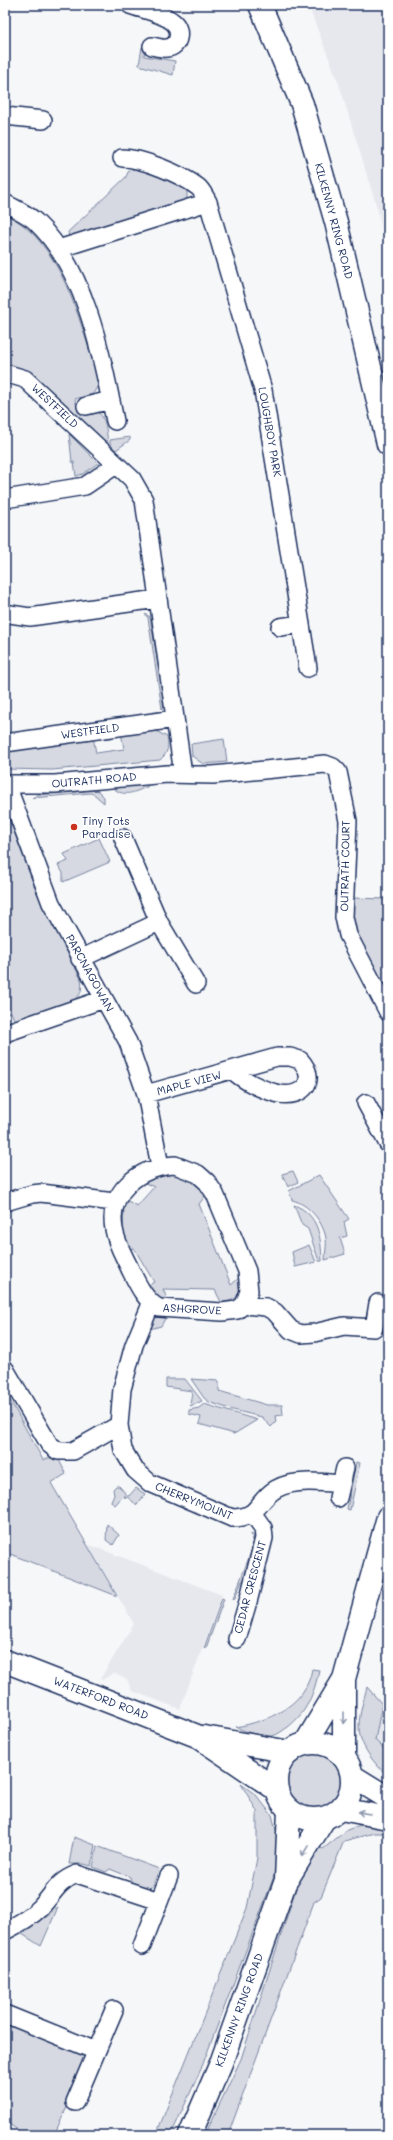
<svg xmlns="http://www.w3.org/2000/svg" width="393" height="2140" font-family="Mali,sans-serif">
  <rect width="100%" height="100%" fill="#f6f7f9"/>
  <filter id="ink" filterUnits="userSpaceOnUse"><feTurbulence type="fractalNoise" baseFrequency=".025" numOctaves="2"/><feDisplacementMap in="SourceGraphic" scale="8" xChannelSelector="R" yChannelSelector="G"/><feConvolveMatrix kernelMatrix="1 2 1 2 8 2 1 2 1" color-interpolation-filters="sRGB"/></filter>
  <g filter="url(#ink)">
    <path fill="#e6e8ee" d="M308 5H388V259L378 211 339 84Z
      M87 1544 222 1595 180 1709 132 1691 127 1679 114 1673 102 1680 100 1679 134 1624Z
      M388 1667V1753L375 1740Z"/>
    <path fill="#d6d9e2" stroke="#7884a0" d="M142 47 145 48 144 56 175 61 173 75 139 65Z
      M133 169H141L183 186 187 190V199L183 202 69 237 68 232 126 177 128 172Z
      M5 214C60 239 80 320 96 373L98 385 93 394 75 399 78 412C83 412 89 410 94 411 107 413 107 436 108 447L36 377 20 368 5 365Z
      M69 434 98 463 83 474 76 476 74 462H72Z
      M130 437V440L116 450 110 444V440Z
      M145 614 150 617 165 705 162 709 148 618Z
      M141 730 156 731 167 737C169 747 168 753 160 760L52 770 5 769V751L93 737 96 753 124 749 121 732Z
      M224 739 227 762 203 764 192 756 191 744Z
      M149 784 147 787C134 792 125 798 113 788Z
      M97 790 104 797V803L95 795 91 793 32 798 38 795Z
      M5 808 37 893 81 979C82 984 82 990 80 994 73 1007 29 1017 15 1022L11 1012 5 1014Z
      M99 838 110 862 63 882V873L58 865 68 861 64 854Z
      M352 898 388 899V981L379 985 352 930Z
      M293 1171 298 1182 288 1187 282 1174Z
      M175 1172 188 1176 207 1194 199 1204 231 1285 240 1277C241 1293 240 1301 221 1302L215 1290 163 1289 168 1301C158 1300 154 1294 149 1285L154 1282 134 1248 129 1250 123 1237 124 1202 126 1200 137 1206 154 1187 143 1182 151 1175Z
      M319 1175 349 1219 344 1222 347 1236 340 1238 345 1254 325 1260C325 1253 327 1245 326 1238 323 1222 309 1204 292 1200L289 1191Z
      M294 1205C319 1214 321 1238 322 1261H319L308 1229 302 1225Z
      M309 1245 316 1262 295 1267 292 1252Z
      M167 1315 161 1326 150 1329 148 1323 157 1317Z
      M166 1379H185L202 1401 190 1406 192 1391 166 1387Z
      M191 1379 219 1381V1391L267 1405H282L283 1415 275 1416 276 1422 271 1427 262 1417 233 1410 209 1402 204 1398Z
      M5 1391 43 1460 48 1458H58L66 1474 51 1483 117 1596 5 1552Z
      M204 1404 257 1420 234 1434 199 1424 201 1417 189 1414V1410L199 1408Z
      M356 1462 360 1463 350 1510 347 1509Z
      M116 1486H119L127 1495 129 1496 136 1488 145 1494 137 1505 126 1496 125 1498 124 1495 115 1505 111 1502 114 1495 113 1489Z
      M107 1524 119 1535 113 1545 106 1540Z
      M251 1534 254 1536 246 1580 242 1581 234 1600 233 1599 253 1547Z
      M222 1598 224 1599 206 1648H204Z
      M312 1669 319 1670C314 1694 307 1712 288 1727 283 1730 278 1735 272 1736 260 1737 246 1732 236 1727 268 1721 306 1706 312 1669Z
      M367 1687 382 1704 375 1740 388 1753V1776C375 1765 358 1744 359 1726 359 1714 364 1699 367 1687Z
      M285 1783a29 29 0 1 1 58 0a29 29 0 1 1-58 0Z
      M241 1784 256 1795 272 1815 280 1845 273 1879 201 2069 171 2135H156L247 1908 257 1858V1811Z
      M363 1824 388 1829V1833H374L344 1841 321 1897 314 1902 228 2135H205L241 2059 301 1873 318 1846 323 1849 347 1830Z
      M74 1837 95 1845 91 1866 84 1864H69Z
      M97 1846 159 1869 153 1886 146 1890 132 1884 130 1877 110 1869 106 1872 93 1867Z
      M58 1907 41 1946 22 1934Z
      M5 2023 78 2051 84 2057 85 2060 66 2104 68 2105 54 2135H25L5 2121Z"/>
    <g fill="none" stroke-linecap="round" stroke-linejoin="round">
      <defs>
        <path id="minor" d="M130 5C144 10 162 13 173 22 182 29 180 47 167 48 163 49 156 47 152 46
          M5 116 43 120
          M122 158C142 158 181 174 198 187 202 190 205 197 208 202L263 390 308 668
          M5 203C15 209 28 214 36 222 86 269 102 357 115 421
          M58 249 208 202
          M5 373 25 379 132 479 144 500 183 774
          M86 406 111 400
          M5 499 85 486 116 465
          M10 614 30 617 157 599
          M280 627 301 624
          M5 743 175 719
          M5 784H55L167 774 213 775 325 764 333 767 338 772 348 821 344 917 348 935 388 1012
          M10 784 11 796 51 903 128 1042 146 1094 160 1166
          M123 838 159 922 196 984
          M80 959 159 922
          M5 1033 104 999
          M146 1094 277 1057H290L300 1060C318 1080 304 1098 279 1094 263 1090 246 1082 233 1071
          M366 1103 388 1144
          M175 1165 198 1174 207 1182 215 1194 247 1271 249 1291 244 1305 237 1310 222 1312 159 1308C145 1301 137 1283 130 1269 124 1256 116 1243 114 1229 107 1191 140 1167 175 1165Z
          M5 1202 32 1194 41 1193 114 1202
          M244 1305 266 1307 275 1312 291 1330 301 1334 314 1333 344 1326 374 1328 378 1303
          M5 1369 49 1444 58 1451H73L119 1425 122 1389 134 1345 151 1304
          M119 1425 123 1450 135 1470 150 1483 232 1518C260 1518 256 1501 276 1489 293 1479 322 1482 341 1484
          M338 1498 345 1468
          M237 1639 249 1598 264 1538 263 1528 253 1514
          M5 1931C17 1925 30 1918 40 1908 54 1894 56 1882 77 1874L159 1901
          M142 1946 169 1876
          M5 2014 96 2051
          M75 2102 114 2010"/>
        <path id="major" d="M5 1661 197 1736 277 1790
          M204 1737 290 1752
          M286 1880 289 1810
          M190 2135 221 2063 285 1883 324 1819"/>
        <path id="highway" d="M260 5 302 104 336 222 388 444
          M276 1781a38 38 0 1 1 76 0a38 38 0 1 1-76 0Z
          M305 1744 344 1679 388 1517
          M344 1757V1680
          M352 1776 388 1798
          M341 1809 388 1818"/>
      </defs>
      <use href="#minor" stroke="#1b2f5e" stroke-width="20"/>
      <use href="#major" stroke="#1b2f5e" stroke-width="25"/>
      <use href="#highway" stroke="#1b2f5e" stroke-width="25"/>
      <use href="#minor" stroke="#fff" stroke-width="17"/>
      <use href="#major" stroke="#fff" stroke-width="22"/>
      <use href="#highway" stroke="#fff" stroke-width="22"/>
    </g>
    <defs><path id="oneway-shaft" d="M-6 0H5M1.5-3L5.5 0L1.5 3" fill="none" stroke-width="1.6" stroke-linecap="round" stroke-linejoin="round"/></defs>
    <g stroke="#8d97ae">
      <use href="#oneway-shaft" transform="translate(344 1718) rotate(90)"/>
      <use href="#oneway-shaft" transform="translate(364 1813) rotate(-170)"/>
      <use href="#oneway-shaft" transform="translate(305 1851) rotate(121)"/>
    </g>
  </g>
  <circle fill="#c8321e" stroke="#fff" stroke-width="1.5" cx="74" cy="827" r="4"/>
  <g text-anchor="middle" stroke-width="3.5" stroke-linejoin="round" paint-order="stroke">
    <g font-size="11" fill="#1b2f5e" stroke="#fff">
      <text transform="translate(334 221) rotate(75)" y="4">KILKENNY RING ROAD</text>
      <text transform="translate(55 406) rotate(43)" y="4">WESTFIELD</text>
      <text transform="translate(270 432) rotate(80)" y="4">LOUGHBOY PARK</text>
      <text transform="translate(90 731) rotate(-8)" y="4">WESTFIELD</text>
      <text transform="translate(94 780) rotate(-5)" y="4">OUTRATH ROAD</text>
      <text transform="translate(345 866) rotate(-89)" y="4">OUTRATH COURT</text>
      <text transform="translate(90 973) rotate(61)" y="4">PARCNAGOWAN</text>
      <text transform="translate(189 1083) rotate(-15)" y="4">MAPLE VIEW</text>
      <text transform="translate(192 1309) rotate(3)" y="4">ASHGROVE</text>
      <text transform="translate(194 1501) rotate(22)" y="4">CHERRYMOUNT</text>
      <text transform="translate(250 1587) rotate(-75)" y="4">CEDAR CRESCENT</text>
      <text transform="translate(101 1698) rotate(21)" y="4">WATERFORD ROAD</text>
      <text transform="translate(239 2010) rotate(-70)" y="4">KILKENNY RING ROAD</text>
    </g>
    <g font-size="11" fill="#1b2f5e" stroke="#fff" text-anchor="start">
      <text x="82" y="825">Tiny Tots<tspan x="82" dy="13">Paradise</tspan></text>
    </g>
  </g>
  <rect width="393" height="2140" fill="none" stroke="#fff" stroke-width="20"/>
  <rect x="10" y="10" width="373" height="2120" fill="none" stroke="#1b2f5e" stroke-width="1.5" filter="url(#ink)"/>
</svg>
